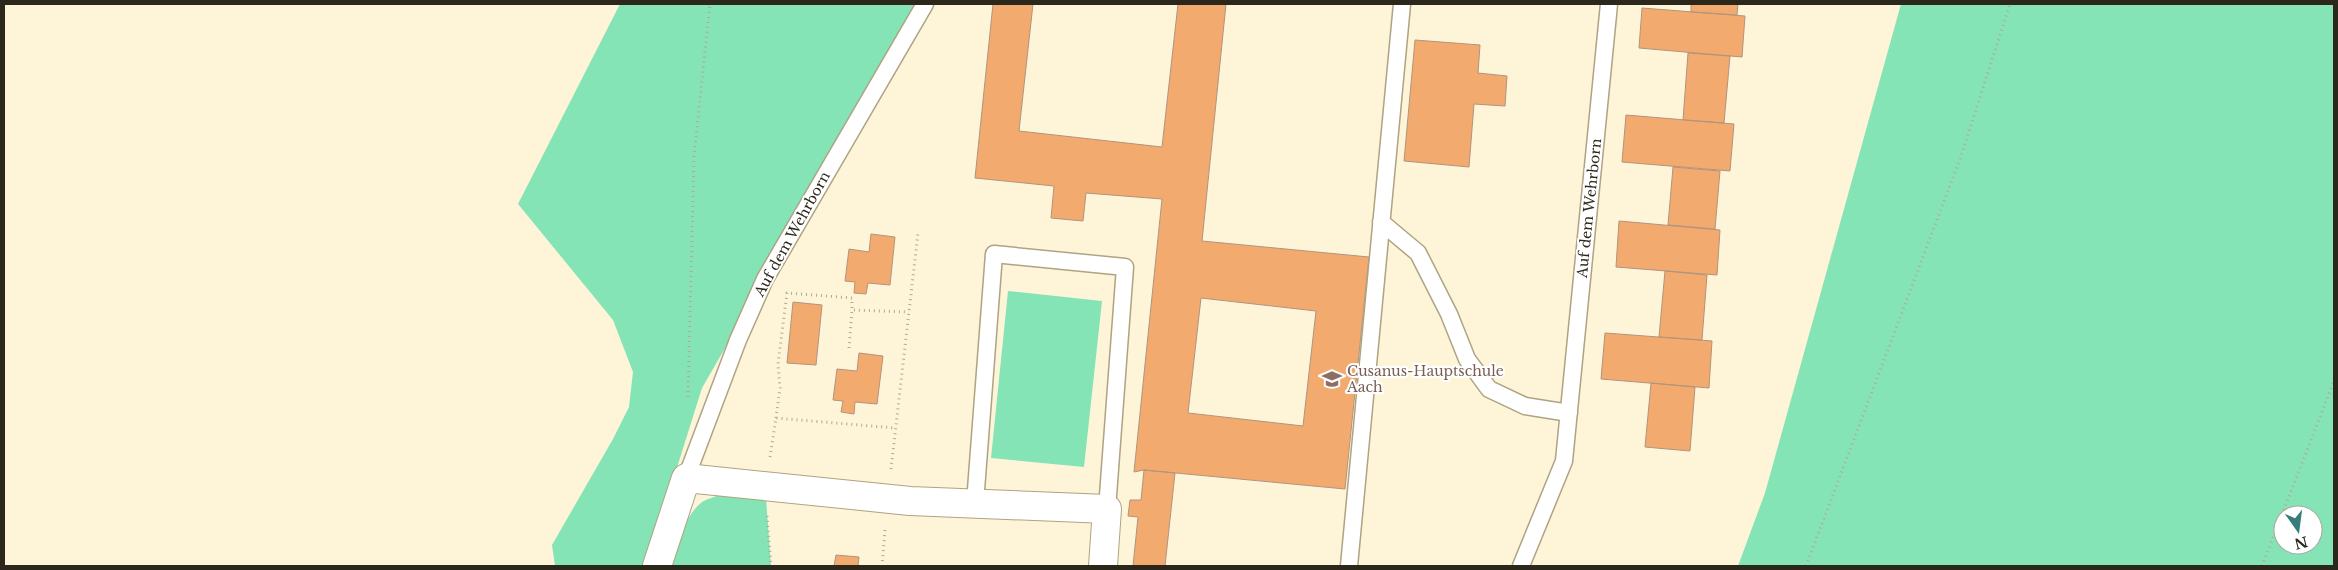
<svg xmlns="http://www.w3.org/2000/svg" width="2338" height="570" font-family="'Libre Baskerville',serif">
  <rect width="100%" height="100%" fill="#fef4d8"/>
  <path fill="#84e4b6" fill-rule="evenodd" d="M620 4H923L702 388 646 566H555L552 545 613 439 629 407 633 372 613 320 518 204Z
    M1901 4H2334V566H1738L1765 493ZM2283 515H2313V545H2283Z
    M1008 291 1102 301 1084 467 991 458Z
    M724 493 766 498 771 566H670C677 546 684 516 702 502 709 498 718 496 724 493Z"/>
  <path fill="#f2aa6e" stroke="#b1947e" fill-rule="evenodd" d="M993 4H1033L1019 131 1162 147 1178 4H1226L1202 241 1369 257 1345 489 1144 470 1134 472 1162 199 1086 193 1083 221 1051 218 1054 186 975 178ZM1201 298 1316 311 1303 426 1188 413Z
    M1691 4H1738L1737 15 1691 12Z
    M1642 8 1745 16 1742 57 1639 48Z
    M1415 40 1480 45 1478 73 1507 76 1505 106 1474 104 1469 167 1404 161Z
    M1688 53 1730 56 1724 123 1683 120Z
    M1626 115 1734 124 1730 171 1622 162Z
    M1673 167 1720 171 1715 229 1668 225Z
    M1619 221 1720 230 1717 275 1616 267Z
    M871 234 895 237 890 285 868 283 866 294 854 293 855 282 845 281 849 249 869 252Z
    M1665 271 1707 275 1702 340 1659 337Z
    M793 302 822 305 816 365 787 363Z
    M1605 333 1712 341 1709 388 1601 379Z
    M859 353 883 356 877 404 855 402 854 414 841 412 843 401 833 400 837 369 857 371Z
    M1651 383 1695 387 1690 451 1645 447Z
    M1144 470 1175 473 1165 566H1133L1138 517 1128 516 1130 500H1141Z
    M836 555 859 557 858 566H834Z"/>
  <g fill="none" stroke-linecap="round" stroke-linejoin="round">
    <defs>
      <path id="service" d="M1381 222 1418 253 1449 314 1467 359 1489 389 1525 406 1569 413
        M686 478 738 340 765 279 925 4
        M975 503 994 254 1125 267 1107 509
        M1349 566 1402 4
        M1521 566 1564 461 1609 4"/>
      <path id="minor" d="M657 566 686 478 910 501 1107 509 1103 566"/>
    </defs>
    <use href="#service" stroke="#aea382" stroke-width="19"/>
    <use href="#minor" stroke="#aea382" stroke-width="30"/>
    <path stroke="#b1a993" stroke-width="3" stroke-dasharray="1 4" stroke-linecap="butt" d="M849 348 852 310
      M688 397 694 156 710 4
      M776 418 780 388 778 364 787 293 852 298V310L909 312
      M770 457 776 418 895 428
      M891 469 918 233
      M767 516 771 566
      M882 566 885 530
      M1806 566 1960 159 2010 4
      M2262 566 2334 381"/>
    <use href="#service" stroke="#fff" stroke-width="16"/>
    <use href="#minor" stroke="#fff" stroke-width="28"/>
  </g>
  <defs>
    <symbol id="school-bare" viewBox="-9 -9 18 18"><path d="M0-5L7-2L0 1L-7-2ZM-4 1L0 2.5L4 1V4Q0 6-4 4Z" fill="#8d6e63" stroke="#fff" stroke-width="2.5" paint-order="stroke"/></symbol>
  </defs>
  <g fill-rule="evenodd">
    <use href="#school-bare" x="1318" y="365" width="28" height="28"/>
  </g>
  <g text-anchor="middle" stroke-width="4" stroke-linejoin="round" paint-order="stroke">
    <g font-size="14" fill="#2b271a" stroke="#fff">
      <text transform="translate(1589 208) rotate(-84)" y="5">Auf dem Wehrborn</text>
      <text transform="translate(792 234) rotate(-61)" y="5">Auf dem Wehrborn</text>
    </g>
    <g font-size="14" fill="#785e54" stroke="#fff" text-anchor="start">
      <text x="1347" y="376">Cusanus-Hauptschule<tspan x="1347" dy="16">Aach</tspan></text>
    </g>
  </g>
  <rect width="2338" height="570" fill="none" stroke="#2b271a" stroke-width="10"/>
  <g transform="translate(2298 530) rotate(166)"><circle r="24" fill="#ffffff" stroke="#aaa9a3"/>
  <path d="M0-4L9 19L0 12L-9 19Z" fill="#357d7a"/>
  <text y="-8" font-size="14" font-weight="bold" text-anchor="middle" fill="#2b271a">N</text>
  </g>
</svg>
